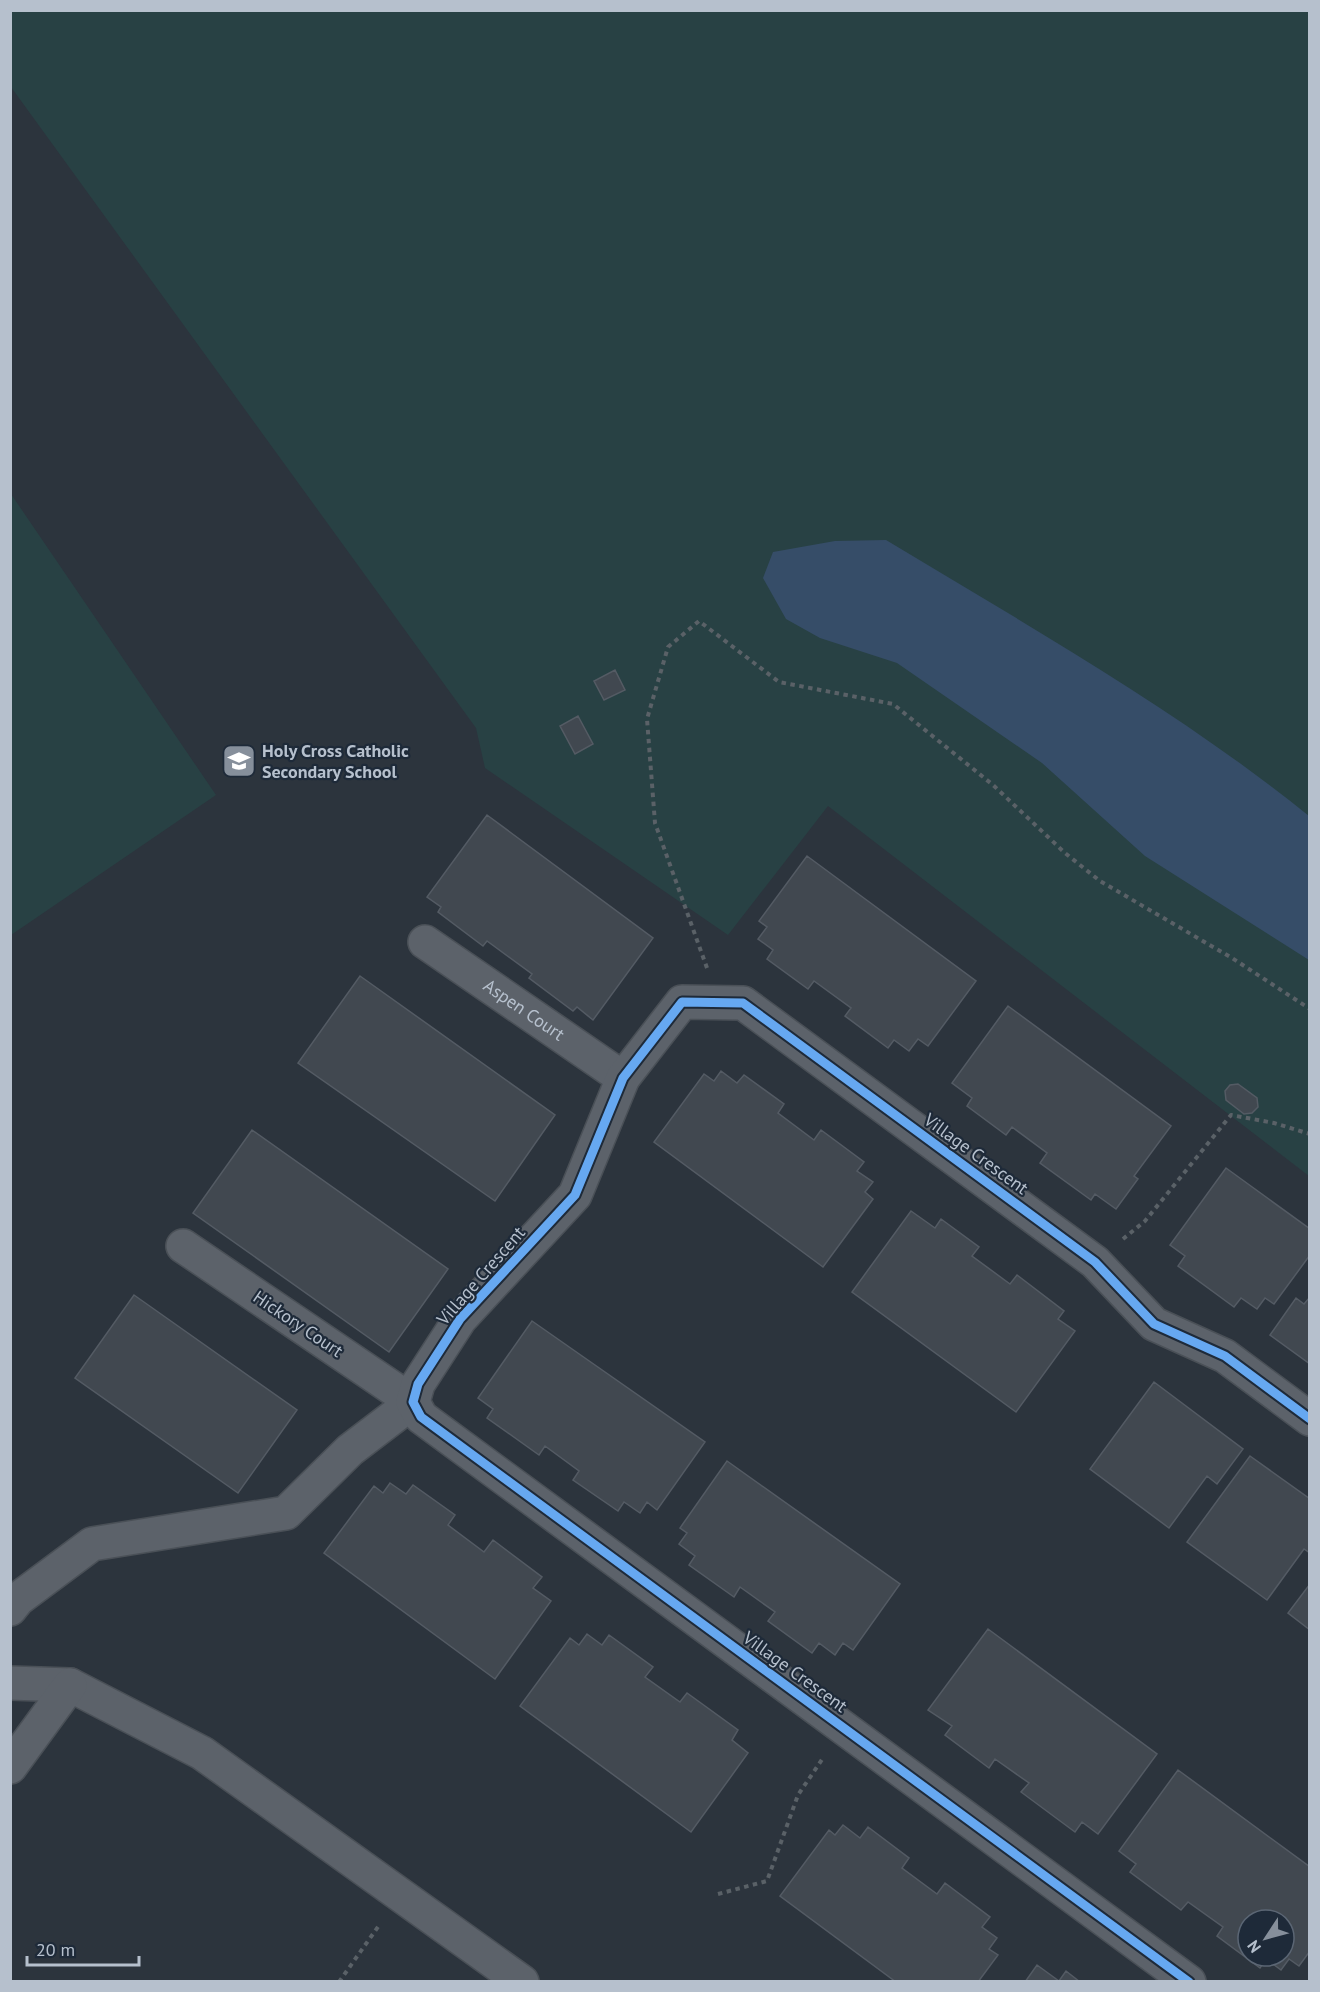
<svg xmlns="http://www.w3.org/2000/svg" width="1320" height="1992" font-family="'PT Sans',sans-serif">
  <rect width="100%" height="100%" fill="#2c343d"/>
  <path fill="#284144" d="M10 11H1309V1176L828 806 728 935 485 768 476 728 11 87Z
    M11 494 216 795 11 935H10Z"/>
  <path fill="#364d68" d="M886 540C1030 627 1178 710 1309 816V960L1145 856 1042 763 897 663 820 638 786 619 763 578 773 552 835 541Z"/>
  <path fill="#414850" stroke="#545b64" stroke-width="1.5" fill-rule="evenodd" d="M615 670 625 690 604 700 594 681Z
    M578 716 593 744 575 754 560 726Z
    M487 815 653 938 593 1020 577 1007 573 1011 529 978 532 974 487 941 483 946 438 912 441 907 427 897Z
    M807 856 976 981 928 1046 918 1039 909 1051 894 1040 888 1048 845 1016 851 1008 814 981 808 989 767 959 773 950 758 939 767 927 759 921Z
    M360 976 555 1115 495 1201 298 1063Z
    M1008 1006 1171 1126 1134 1176 1138 1179 1116 1209 1095 1194 1091 1200 1040 1163 1047 1153 1012 1127 1006 1135 967 1106 972 1098 952 1083Z
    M721 1071 737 1083 744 1075 784 1104 778 1113 814 1140 821 1130 864 1162 857 1171 873 1182 865 1192 873 1199 823 1267 654 1142 704 1074 714 1081Z
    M1238 1084 1257 1098 1258 1107 1252 1113 1244 1114 1226 1100 1225 1091 1230 1085Z
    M252 1130 448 1269 389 1352 193 1213Z
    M1226 1168 1310 1229V1255L1274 1304 1265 1298 1257 1309 1241 1298 1234 1307 1178 1266 1185 1256 1170 1245Z
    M911 1211 935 1228 941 1219 979 1247 972 1256 1010 1284 1017 1275 1064 1311 1058 1319 1075 1331 1016 1412 852 1292Z
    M134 1295 297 1410 238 1493 75 1378Z
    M1310 1297V1364L1270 1335 1296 1298 1304 1304Z
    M532 1321 705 1442 657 1510 647 1502 640 1513 624 1502 618 1511 573 1480 579 1471 545 1446 539 1455 487 1418 493 1409 478 1398Z
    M1154 1382 1243 1449 1217 1484 1207 1476 1169 1528 1090 1469Z
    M1250 1456 1310 1499V1553L1304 1549 1267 1600 1187 1542Z
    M727 1461 900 1584 853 1650 843 1643 835 1655 819 1643 812 1653 768 1621 775 1612 740 1587 734 1597 689 1565 695 1556 679 1544 687 1533 680 1528Z
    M390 1483 406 1494 413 1485 455 1515 448 1525 484 1552 493 1540 542 1577 533 1588 551 1601 495 1679 324 1553 374 1486 383 1493Z
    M1310 1584V1630L1288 1613Z
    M988 1629 1157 1754 1098 1834 1082 1822 1075 1832 1021 1792 1029 1783 995 1759 989 1768 945 1735 952 1726 928 1710Z
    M587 1634 602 1645 609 1635 653 1667 645 1677 680 1702 687 1693 738 1730 732 1740 748 1753 691 1832 520 1706 570 1638 579 1645Z
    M1178 1770 1310 1867V1951L1299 1966 1289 1959 1281 1970 1266 1959 1260 1968 1217 1936 1223 1927 1188 1902 1181 1910 1130 1872 1136 1864 1119 1851ZM1248 1920H1284V1956H1248Z
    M843 1825 860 1838 868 1827 909 1858 902 1868 937 1894 945 1883 990 1917 982 1927 997 1938 989 1949 998 1955 978 1982H896L780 1896 829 1830 835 1835Z
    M1037 1965 1059 1981 1066 1971 1080 1982H1025Z"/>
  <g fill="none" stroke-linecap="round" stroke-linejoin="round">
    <defs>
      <g id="minor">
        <path id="s1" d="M425 942 623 1078"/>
        <path d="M10 1609 18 1599 92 1544 286 1513 350 1450 413 1402 183 1246"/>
        <path d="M10 1683 70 1685 202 1753 522 1982"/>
        <path d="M10 1767 70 1685"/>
        <path d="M1189 1982 421 1417 413 1402 418 1384 460 1319 575 1195 623 1078 682 1002 743 1003 1095 1262 1154 1324 1225 1356 1310 1419"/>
      </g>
    </defs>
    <use href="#minor" stroke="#4a5057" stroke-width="36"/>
    <path stroke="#5a6167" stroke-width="4" stroke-dasharray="4.5 4.5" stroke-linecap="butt" d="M707 968 655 823 647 719 668 647 699 621 779 682 893 704 993 785 1065 853 1100 881 1232 958 1310 1009
      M1123 1239 1145 1221 1231 1115 1274 1123 1310 1134
      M718 1894 767 1881 798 1795 823 1758
      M339 1982 380 1924"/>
    <use href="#minor" stroke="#5c626a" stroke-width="33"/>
    <defs>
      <path id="cycleway" d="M1189 1982 421 1417 413 1402 418 1384 460 1319 575 1195 623 1078 682 1002 743 1003 1095 1262 1154 1324 1225 1356 1310 1419"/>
    </defs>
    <use href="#cycleway" stroke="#1e2a39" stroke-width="13"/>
    <use href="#cycleway" stroke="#66a8f1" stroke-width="9"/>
  </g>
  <defs>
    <symbol id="school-square" viewBox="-11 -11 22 22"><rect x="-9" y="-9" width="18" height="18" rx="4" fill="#868f9b" stroke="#1e2a39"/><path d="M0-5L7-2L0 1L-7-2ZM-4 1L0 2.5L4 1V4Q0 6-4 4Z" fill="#fff"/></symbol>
  </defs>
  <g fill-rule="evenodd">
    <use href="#school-square" x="220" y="742" width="38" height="38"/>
  </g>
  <g text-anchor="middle" stroke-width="4.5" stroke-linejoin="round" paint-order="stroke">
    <g font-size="18" font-weight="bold" fill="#b6c0cd" stroke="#1e2a39" text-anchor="start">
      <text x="262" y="757">Holy Cross Catholic<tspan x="262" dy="21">Secondary School</tspan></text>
    </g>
    <g font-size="18" fill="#b6c0cd" stroke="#1e2a39">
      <text dy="6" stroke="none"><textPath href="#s1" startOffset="120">Aspen Court</textPath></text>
      <text transform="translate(976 1154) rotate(36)" y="6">Village Crescent</text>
      <text transform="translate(481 1276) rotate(-49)" y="6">Village Crescent</text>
      <text transform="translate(298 1324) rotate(34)" y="6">Hickory Court</text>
      <text transform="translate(795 1672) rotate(36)" y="6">Village Crescent</text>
    </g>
  </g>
  <rect width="1320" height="1992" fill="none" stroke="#b6c0cd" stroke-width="24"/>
  <g transform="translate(1266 1938) rotate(234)"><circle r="28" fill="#1e2a39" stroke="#5b6674" stroke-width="1.5"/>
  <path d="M0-4.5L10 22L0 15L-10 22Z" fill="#868f9b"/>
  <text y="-9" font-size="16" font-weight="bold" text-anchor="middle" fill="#b6c0cd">N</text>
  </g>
  <path d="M27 1956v9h112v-9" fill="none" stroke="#b6c0cd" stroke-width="3"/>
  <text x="36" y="1956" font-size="18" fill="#b6c0cd" stroke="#1e2a39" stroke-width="4.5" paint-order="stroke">20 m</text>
</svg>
